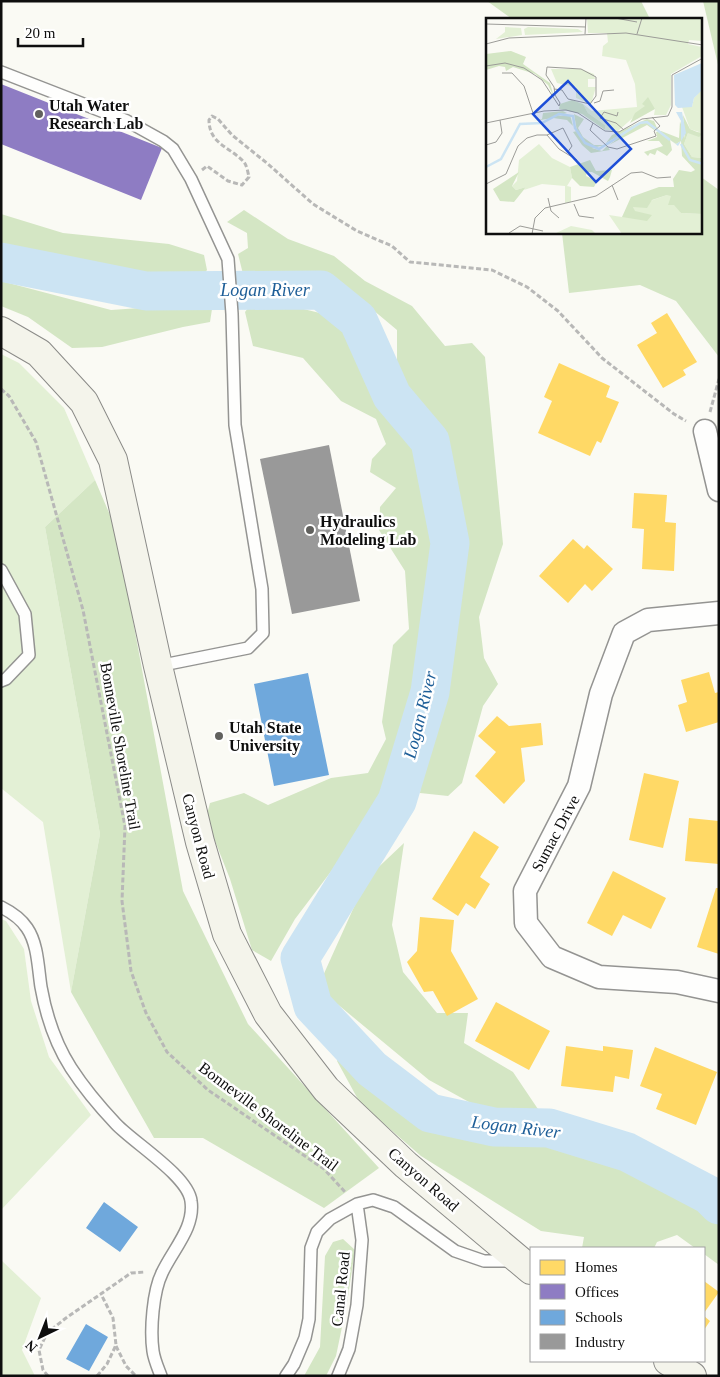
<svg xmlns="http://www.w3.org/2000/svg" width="720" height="1377" font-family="'Times New Roman',serif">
  <rect width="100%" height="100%" fill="#fafaf4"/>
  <path fill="#e3f0d5" d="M1 354 19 363 64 408 95 480 45 527 100 834 71 992 43 822 1 788Z
    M1 919 6 921 24 949 31 1001 49 1057 91 1115 1 1210Z
    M1 1260 41 1298 22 1350 35 1376H1Z"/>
  <path fill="#d4e6c4" d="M487 1H641L650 19H512Z
    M703 1H719V69Z
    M701 177 719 190V357L676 301 640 285 569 293 562 233 701 232Z
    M244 210 288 239 334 256 365 281 412 306 445 346 472 343 485 357 503 544 479 617 484 658 498 684 483 706 462 783 448 796 420 793 425 739 398 783 295 919 271 961 252 950 230 879 206 818 210 803 244 793 268 805 331 778 368 773 386 739 382 722 393 645 409 629 405 571 379 530 380 507 396 488 370 472 372 459 386 444 376 419 341 401 303 358 253 346 245 312 252 303H279L332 316 359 335 398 421 410 428 420 413 397 364V330L342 284 296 272 243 274 238 254 248 248 247 233 227 222Z
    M1 214 63 233 169 244 204 255 207 270 198 282 153 286 76 268 1 243Z
    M1 281 111 310 198 304 212 309 210 322 183 327 102 347 72 348 28 317 1 306Z
    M95 480 116 529 183 891 248 1024 379 1168 324 1208 203 1138H154L71 992 100 834 45 527Z
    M404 843 392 925 403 972 437 1013H468L464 1043 513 1072 544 1118 533 1137 594 1154 695 1201 719 1222V1265L704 1254V1248H695L677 1235 657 1242 654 1248H582L584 1237 541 1231 421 1156 360 1103 337 1061 341 1052 353 1055 380 1083 444 1133 476 1116 478 1107 429 1080 324 993 322 978 367 878Z
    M343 1239 355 1250 347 1303 336 1356 326 1376H304L320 1347 325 1256 333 1242Z"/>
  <path fill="#ffd966" d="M667 313 697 362 683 370 686 375 663 388 637 345 657 333 651 323Z
    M559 363 610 386 606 397 619 402 601 443 597 441 590 456 538 433 552 401 544 397Z
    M634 493 667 495 665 522 676 523 674 571 642 569 644 529 632 528Z
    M573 539 584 549 587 545 613 569 592 591 585 584 568 603 539 576Z
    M709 672 715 693 719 692V722L686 732 678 705 687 702 681 680Z
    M497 716 509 726 541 723 543 745 521 748 525 781 504 804 475 776 496 752 478 736Z
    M644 773 679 781 663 848 629 840Z
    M689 818 719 821V864L685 861Z
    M474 831 499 847 480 877 490 884 475 909 466 903 458 916 432 899Z
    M613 871 666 898 651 929 623 915 612 936 587 923Z
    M716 888H719V954L697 947Z
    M420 917 454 920 451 951 478 999 447 1016 433 991 424 992 407 962 417 951Z
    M496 1002 550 1031 529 1070 475 1041Z
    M566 1046 603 1051V1046L633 1050 629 1079 615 1076 613 1092 561 1086Z
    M655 1047 717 1072 696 1125 656 1109 662 1094 640 1086Z
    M704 1281 719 1292 704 1313Z
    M704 1316 710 1321 704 1330Z"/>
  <path fill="#8e7cc3" d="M1 84 162 148 141 200 1 144Z"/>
  <path fill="#6fa8dc" d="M308 673 329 775 274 786 254 684Z
    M104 1202 138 1227 120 1252 86 1228Z
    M86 1324 108 1337 89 1371 66 1359Z"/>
  <path fill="#999" d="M329 445 360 601 292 614 260 459Z"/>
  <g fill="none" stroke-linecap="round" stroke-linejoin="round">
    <path stroke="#cce4f3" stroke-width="39" d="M1 262 146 291 321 290 358 320 392 396 430 441 450 543 430 692 397 801 300 958 313 1006 372 1069 430 1113 494 1127 549 1128 627 1152 709 1195 719 1205"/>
    <defs>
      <path id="lane" d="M1 72 127 121 163 141 173 149 191 179 228 259 232 314 235 425 262 589 263 633 248 648 158 666
        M1 570 25 614 29 655 6 679 1 681
        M1 907C11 912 21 919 27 928 38 944 38 968 41 987 46 1015 55 1043 71 1068 84 1088 99 1106 116 1124 134 1143 188 1176 191 1201 195 1228 173 1249 162 1273 153 1291 150 1330 153 1351 154 1359 158 1368 161 1376
        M286 1376 294 1364 305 1338 309 1319 311 1248 317 1232 330 1219 357 1204 373 1200 394 1207 455 1251 484 1261H514
        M338 1376 349 1349 357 1305 362 1240 357 1204"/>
      <path id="street" d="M705 431 719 490
        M719 613 648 620 624 633 601 694 579 786 525 891 526 923 552 957 599 977 677 982 719 991"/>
      <path id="secondary" d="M1 331 39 353 84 402 113 460 158 666 200 842 227 934 268 1014 326 1089 406 1165 531 1270
        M668 1361 692 1376"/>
    </defs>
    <use href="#lane" stroke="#949492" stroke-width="14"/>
    <use href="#street" stroke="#949492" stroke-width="25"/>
    <use href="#secondary" stroke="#8b8b88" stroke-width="30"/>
    <path stroke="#b8b8b7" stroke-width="3" stroke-dasharray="5 2.5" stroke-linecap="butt" d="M202 170 207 166 228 181 242 185 249 177C248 173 247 166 244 162 230 147 209 144 209 120L212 116 218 119 232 135 268 164 313 204 357 231 392 246 410 262 492 270 527 287 558 311 602 358 674 414 686 421
      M1 389 9 396 36 442 83 610 125 826 122 901 131 971 146 1013 167 1052 208 1090 324 1169 346 1193
      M710 412 719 379
      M116 1346 126 1366 136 1376
      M48 1376 43 1370 39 1350 47 1333 66 1318 131 1273 145 1272
      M97 1376 107 1364 116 1345 113 1318 101 1294"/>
    <use href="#lane" stroke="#fefefd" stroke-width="11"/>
    <use href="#street" stroke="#fefefd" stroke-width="22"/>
    <use href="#secondary" stroke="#f4f4eb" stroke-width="28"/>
  </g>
  <g fill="#61615e" stroke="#fff" stroke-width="2">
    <circle cx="39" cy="114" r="5"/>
    <circle cx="310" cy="530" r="5"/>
    <circle cx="219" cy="736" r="5"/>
  </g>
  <g text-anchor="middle" stroke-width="5" stroke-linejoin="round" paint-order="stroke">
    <g font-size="16" font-weight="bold" fill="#0e0e0e" stroke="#fff" text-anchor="start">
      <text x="49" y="111">Utah Water<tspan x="49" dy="18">Research Lab</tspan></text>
      <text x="320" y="527">Hydraulics<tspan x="320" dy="18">Modeling Lab</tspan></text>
      <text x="229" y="733">Utah State<tspan x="229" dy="18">University</tspan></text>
    </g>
    <g font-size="16" fill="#0e0e0e" stroke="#fff">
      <text transform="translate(121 746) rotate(80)" y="6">Bonneville Shoreline Trail</text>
      <text transform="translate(555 833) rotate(-62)" y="6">Sumac Drive</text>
      <text transform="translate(199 836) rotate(75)" y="6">Canyon Road</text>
      <text transform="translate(269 1116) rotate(37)" y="6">Bonneville Shoreline Trail</text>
      <text transform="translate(424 1179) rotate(41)" y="6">Canyon Road</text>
      <text transform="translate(340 1289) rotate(-84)" y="6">Canal Road</text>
    </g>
    <g font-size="18" font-style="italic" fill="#1f5f98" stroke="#fff">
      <text x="265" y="296">Logan River</text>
      <text transform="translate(420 715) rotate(-76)" y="6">Logan River</text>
      <text transform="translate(516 1127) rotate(7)" y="6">Logan River</text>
    </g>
  </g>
  <g transform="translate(486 18)">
    <rect width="216" height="216" fill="#fafaf4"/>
    <path d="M101 0H216V23L203 22 202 26 216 29V38L185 56V87L180 97H168L169 91 160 88 132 113 119 112V107L102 95 97 86 106 93 151 89 149 66 140 42 116 38 117 28 122 24 121 15H102ZM19 9 35 10 36 17 10 21 19 14ZM42 9 92 11 97 14 39 17 38 11ZM65 51H95L108 56 109 61H102V69H110L105 86 90 80V69L71 65ZM216 71V140L206 139 198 126 202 115 213 114 204 111 196 89H206L208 80ZM53 126 66 140 84 149 86 160 81 168 85 169V184L79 185V168L56 166 38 172 40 169 30 172 26 168 31 163 33 142ZM181 177H186L195 195 216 196V216H136L123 197 136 199 148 193 147 189ZM85 208 106 212 110 216H68Z" fill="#e3f0d5"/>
    <path d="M25 33 40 39 37 46 64 65 68 79 62 67 49 56 27 49 20 53 19 49 13 48 0 52V36ZM162 79 169 91 144 105 149 95 159 88 156 86ZM86 82 97 86 102 95 119 107V112L96 96 73 91 74 86ZM77 93 81 95 71 98 84 97 87 108 81 102 67 100 48 103 56 101 57 95ZM88 96 98 101 92 110 97 119 108 127H119L106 130 116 133 121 128 124 132 105 135 96 127 87 114 91 113ZM197 97 204 111 216 116 213 119 202 115 198 126 206 139 216 140V196L195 195 188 187H182L185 178 181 177 166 182 161 190 147 189 149 193 166 197 161 203 136 199 145 179 173 169H188L187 161 193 152 205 154 209 152 196 138 195 123 190 126 184 122 186 132 181 138 171 132 169 137 164 135 162 138 158 134 177 128 173 123H161L171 119 170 114 175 113 193 120 194 103 199 120ZM161 101 168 103 171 110 168 112 161 107 123 127 147 109 120 125 126 117ZM104 142 110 153 126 152 124 159 122 163 106 154H101L100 158 111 163 108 169 94 168 86 160 84 149ZM33 154 26 168 30 172 40 169 28 184 14 183 7 171Z" fill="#d4e6c4"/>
    <path d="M216 45 215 73 208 80 206 89 192 90 189 87 188 57ZM190 94H196L200 115 192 128 180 118 190 126 195 123V103Z" fill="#cce4f3"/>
    <path fill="none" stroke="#cce4f3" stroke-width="2.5" d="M195 126 204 142 217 146M0 149 15 141 34 106 56 105 73 96 87 98 89 110 99 125 113 131 154 105 161 104 184 122"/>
    <path fill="none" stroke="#9c9c98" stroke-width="1" d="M129 0 151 4M0 6 100 9M99 16 100 0M151 16 156 0M0 26 23 20 140 15 217 27M0 48 19 45 38 50 56 62 73 88M16 55H26L38 68 47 95M68 71 76 72 82 81 104 86 110 78V59L95 51 61 49 60 57 68 69 69 77 74 85 73 88M108 85 114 83 117 73 128 72M132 94 131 98 118 94 114 100 130 105 138 112M0 105 58 93 80 92 92 95 119 113 133 114 156 101 182 98 186 89V57L217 40M107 105 104 112 122 129 131 131 170 118 168 113 174 108 166 99M61 117 77 110 86 128 81 135M0 127 10 124 16 115 14 102M0 166 20 156 32 128 41 120 51 117H61L73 131 91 142M126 167 132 182M62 180 65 193 73 200M88 186 93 198 108 200M23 215 34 208 57 213M46 216 49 200 59 190 110 178 145 155 156 154 171 160 185 159"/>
    <path fill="#1d4ed8" fill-opacity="0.15" stroke="#1d4ed8" stroke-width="2.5" d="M82 63 145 131 110 164 47 96Z"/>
    <rect width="216" height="216" fill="none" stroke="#0e0e0e" stroke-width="2.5"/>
  </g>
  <rect width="720" height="1377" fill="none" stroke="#0e0e0e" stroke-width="5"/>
  <rect x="530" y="1247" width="175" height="115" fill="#ffffff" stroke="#9f9f9f"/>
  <rect x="540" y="1260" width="25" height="15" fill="#ffd966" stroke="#9f9f9f"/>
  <text x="575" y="1272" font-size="15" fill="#0e0e0e">Homes</text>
  <rect x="540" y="1284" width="25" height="15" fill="#8e7cc3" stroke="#9f9f9f"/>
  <text x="575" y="1297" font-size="15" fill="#0e0e0e">Offices</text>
  <rect x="540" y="1310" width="25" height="15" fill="#6fa8dc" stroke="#9f9f9f"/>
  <text x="575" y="1322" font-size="15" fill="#0e0e0e">Schools</text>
  <rect x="540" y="1334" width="25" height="15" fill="#999999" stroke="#9f9f9f"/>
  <text x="575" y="1347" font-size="15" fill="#0e0e0e">Industry</text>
  <g transform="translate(40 1337) rotate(223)" stroke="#ffffff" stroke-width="4" paint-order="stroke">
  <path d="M0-4L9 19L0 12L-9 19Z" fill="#0e0e0e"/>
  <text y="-8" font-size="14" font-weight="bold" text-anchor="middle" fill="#0e0e0e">N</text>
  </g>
  <path d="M18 38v8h65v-8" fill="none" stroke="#0e0e0e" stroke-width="2.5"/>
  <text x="25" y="38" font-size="15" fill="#0e0e0e" stroke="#ffffff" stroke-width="4" paint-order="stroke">20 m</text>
</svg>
